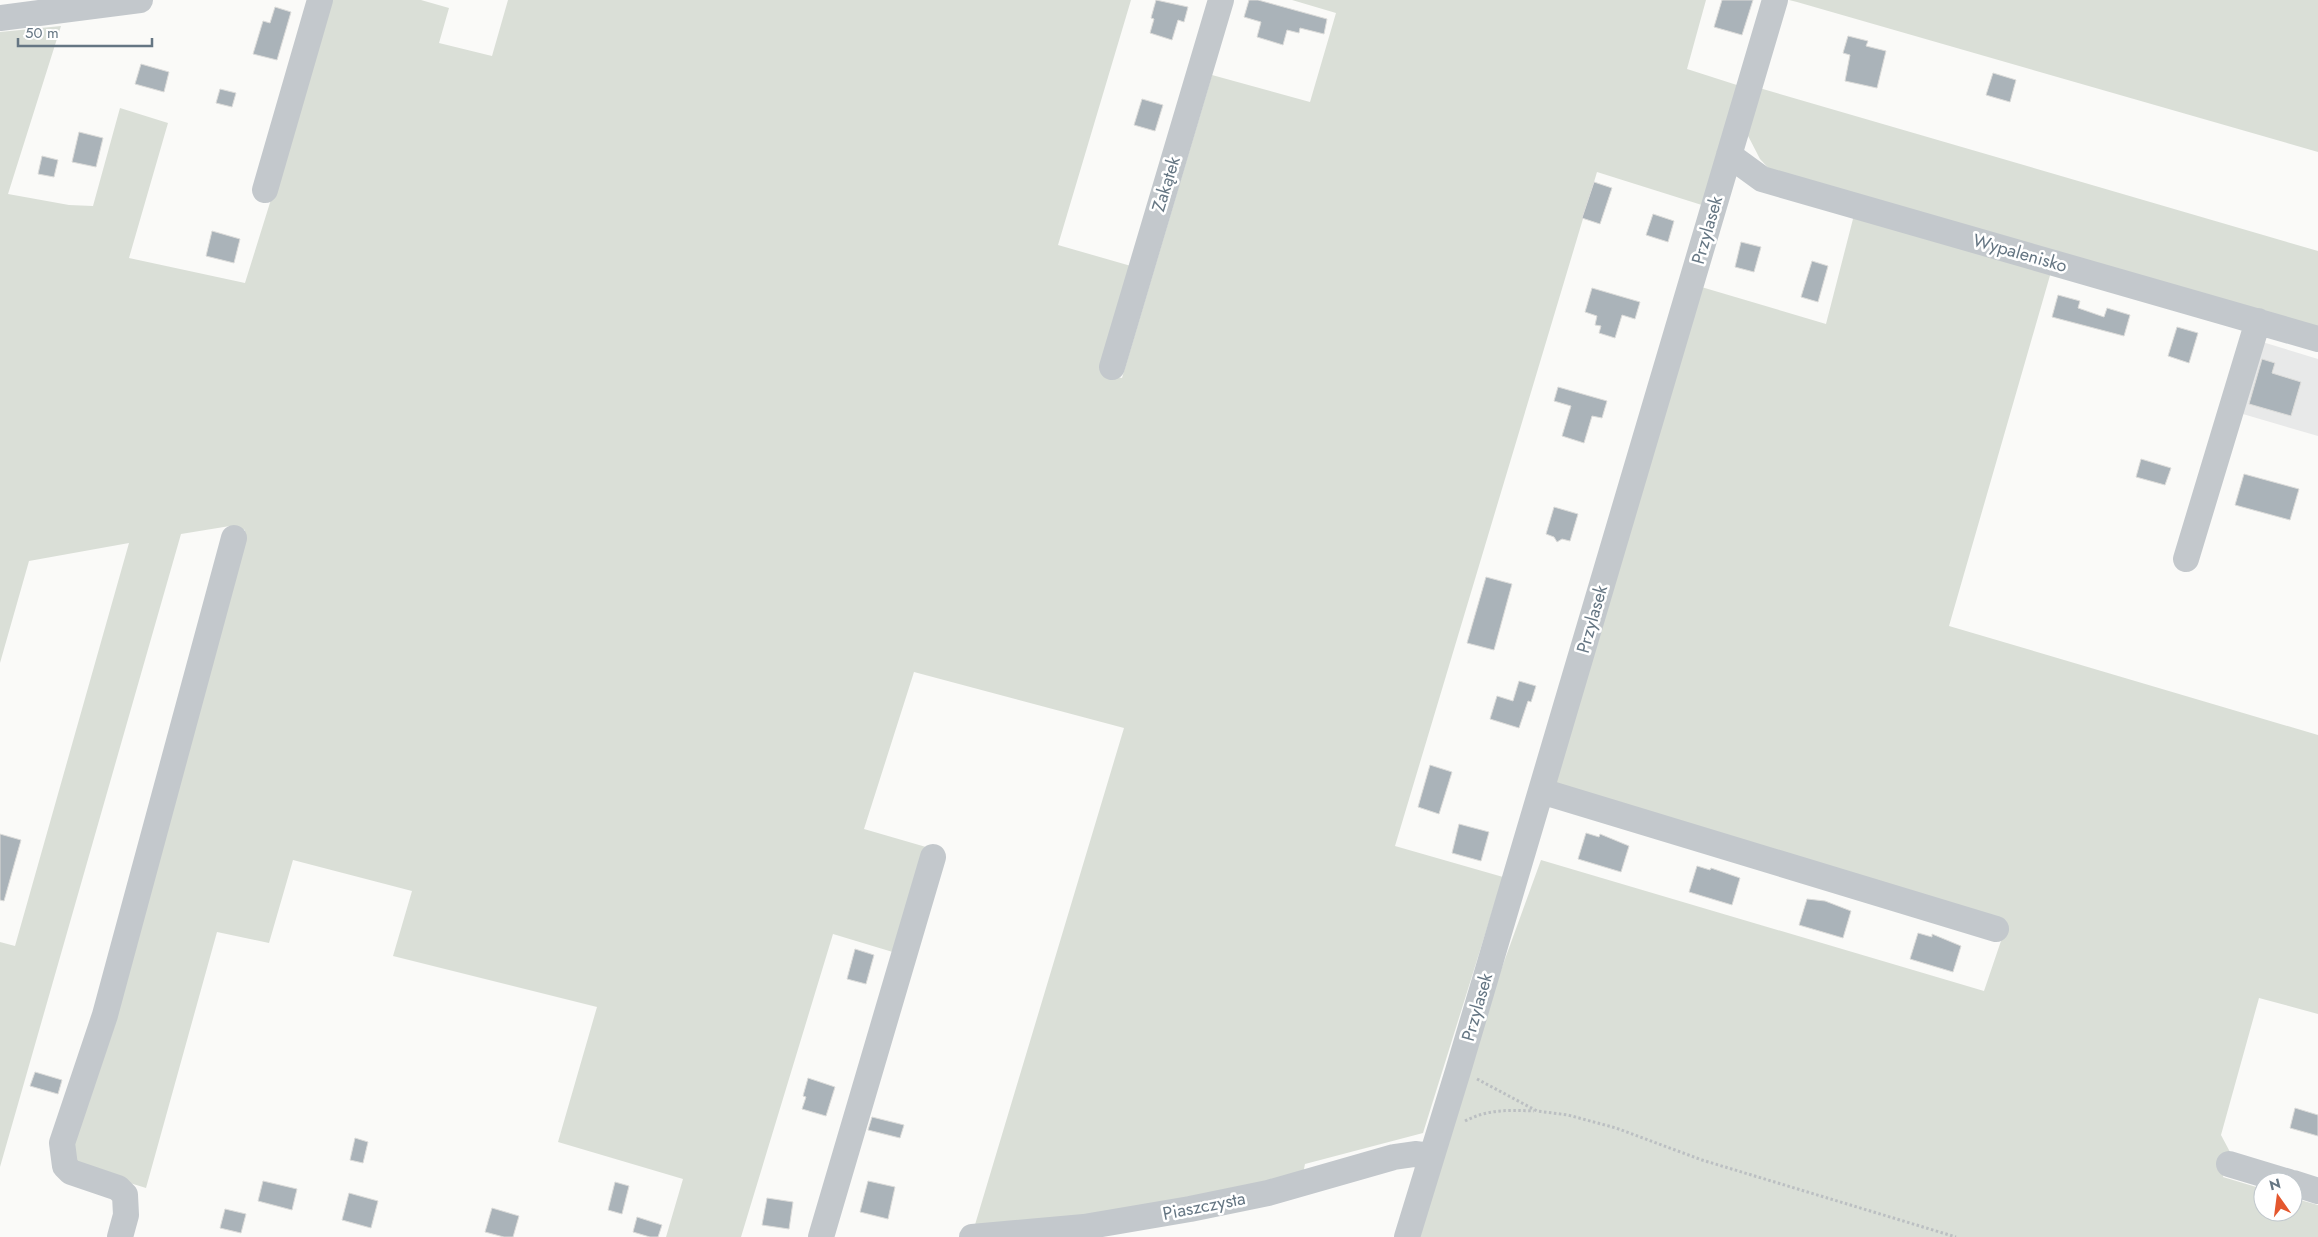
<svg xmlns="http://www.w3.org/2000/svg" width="2318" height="1237" font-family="Jost,sans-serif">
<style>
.built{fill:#e8e9e9}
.green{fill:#dadfd7}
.building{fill:#aab3b9;stroke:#dcdcda}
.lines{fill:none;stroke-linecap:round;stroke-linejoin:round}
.path{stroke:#bbbfc2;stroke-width:3;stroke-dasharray:2.5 2.5;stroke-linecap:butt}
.minor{stroke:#c3c8cc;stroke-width:26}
.labels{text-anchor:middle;stroke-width:5;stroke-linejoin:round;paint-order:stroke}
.street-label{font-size:18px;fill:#657683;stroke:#fff}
</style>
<rect width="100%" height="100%" fill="#fafaf8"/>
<path class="built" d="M2259 341 2318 359V436L2236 412Z"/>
<path class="green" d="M328 0H421L449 8 439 43 492 56 508 0H1131L1058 245 1131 266 1102 374 1122 378 1212 75 1310 102 1336 13 1292 0H1706L1687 69 1740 86 1705 206 1597 172 1395 846 1503 877 1423 1133 1305 1164 1302 1179 1207 1200 974 1228 1124 728 914 672 864 829 926 847 896 953 833 934 741 1237H666L683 1179 558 1142 597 1007 393 956 412 891 293 860 269 943 217 932 146 1188 72 1165 68 1149 157 855 245 530 230 526 181 534 0 1167V942L15 946 129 543 29 561 0 663V32L61 26 8 194 69 205 93 206 120 108 168 123 129 258 245 283 273 193Z
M1789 0H2318V152L1797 2Z
M1756 87 2318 251V332L1773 173 1760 159 1745 130Z
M1854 215 2051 272 1949 626 2318 735V1014L2259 998 2221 1135 2230 1152 2223 1177 2263 1189V1212H2293V1198L2318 1205V1237H1419L1469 1058 1541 860 1984 991 2002 938 1548 785 1698 286 1826 324Z"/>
<path class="building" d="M1156 0 1188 7 1184 22 1178 20 1172 40 1150 33 1154 19 1151 18Z
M1249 0H1258L1327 19 1324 34 1300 28 1299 33 1287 30 1283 45 1257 37 1261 22 1244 17Z
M1722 0H1753L1742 35 1714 27Z
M275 7 291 12 277 60 253 54 263 21 270 23Z
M1848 36 1868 41 1866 46 1886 51 1877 88 1845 81 1850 55 1843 53Z
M141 64 169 72 164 92 135 84Z
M1993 73 2016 80 2010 102 1986 95Z
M220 89 236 93 232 107 216 103Z
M1142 99 1163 105 1155 131 1134 125Z
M79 132 103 138 96 167 72 162Z
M42 156 58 160 54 177 38 174Z
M1594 182 1612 188 1600 224 1582 218Z
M1653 214 1674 221 1668 242 1646 235Z
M212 231 240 239 234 263 206 256Z
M1741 242 1761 247 1754 272 1735 267Z
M1812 261 1828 266 1818 302 1801 297Z
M1592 288 1640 302 1635 319 1622 315 1615 338 1599 333 1601 326 1595 325 1597 316 1585 312Z
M2058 295 2080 301 2078 308 2104 317 2107 308 2130 315 2124 336 2052 317Z
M2177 327 2198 333 2189 363 2168 356Z
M2262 359 2275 363 2272 373 2301 382 2291 416 2249 404Z
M1558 387 1607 401 1602 418 1592 416 1584 443 1562 436 1571 406 1554 401Z
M2141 459 2171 468 2165 485 2136 477Z
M2244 474 2299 489 2290 520 2235 505Z
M1554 507 1578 514 1570 541 1562 539 1557 542 1554 537 1546 534Z
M1486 577 1512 584 1494 650 1467 643Z
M1519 681 1536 686 1531 702 1528 701 1519 728 1490 719 1497 696 1513 701Z
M1430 765 1452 772 1439 814 1418 807Z
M1459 824 1489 832 1481 861 1452 853Z
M1586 833 1599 837 1600 834 1629 846 1621 872 1578 859Z
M0 834 21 840 4 901 0 900Z
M1697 866 1710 870 1711 868 1740 878 1732 905 1689 892Z
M1807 899 1825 901 1851 911 1843 938 1799 925Z
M1918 933 1932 937V934L1961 946 1953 972 1910 959Z
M855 949 874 955 866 984 847 979Z
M35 1072 62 1080 58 1094 30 1086Z
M808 1078 835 1087 826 1116 802 1109 806 1097 803 1096Z
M2295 1108 2318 1115V1136L2290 1128Z
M872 1117 904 1125 900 1138 868 1130Z
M355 1138 368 1142 363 1163 350 1160Z
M263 1181 297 1189 292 1210 258 1201Z
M868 1181 895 1187 888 1219 860 1212Z
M615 1182 629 1186 622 1214 608 1210Z
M349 1193 378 1201 371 1228 342 1220Z
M767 1198 793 1202 789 1229 762 1225Z
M492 1208 519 1216 513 1237H504L485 1232Z
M225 1209 246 1214 241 1233 220 1228Z
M637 1217 662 1225 658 1237H650L633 1232Z"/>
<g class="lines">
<path class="path" d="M1477 1079 1537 1111 1568 1115 1616 1128 1702 1160 1956 1237
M1465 1121C1488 1109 1509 1110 1534 1111"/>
<path class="minor" d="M0 18 140 0
M1729 155 1762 179 2318 339
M265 190 320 0
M1112 367 1221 0
M2186 559 2258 321
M1541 791 1996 929
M2229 1164 2289 1182
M2293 1183 2318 1191
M120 1237 126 1215 125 1195 118 1188 71 1172 65 1166 62 1143 105 1015 234 538
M821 1237 933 857
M972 1237 1084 1227 1190 1209 1268 1193 1394 1157 1415 1154 1431 1156
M1407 1237 1458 1071 1775 0"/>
</g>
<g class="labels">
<g class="street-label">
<text transform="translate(1166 184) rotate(-73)" y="6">Zakątek</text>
<text transform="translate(1707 230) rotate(-74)" y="6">Przylasek</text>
<text transform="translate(2020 253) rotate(16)" y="6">Wypalenisko</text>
<text transform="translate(1592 619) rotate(-74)" y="6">Przylasek</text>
<text transform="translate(1477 1007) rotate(-74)" y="6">Przylasek</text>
<text transform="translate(1204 1206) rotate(-11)" y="6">Piaszczysta</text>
</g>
</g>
<g transform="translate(2278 1197) rotate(346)"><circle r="24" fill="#ffffff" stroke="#c1c8cd"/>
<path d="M0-4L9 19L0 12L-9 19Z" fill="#e4572e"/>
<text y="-8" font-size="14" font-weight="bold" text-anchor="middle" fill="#657683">N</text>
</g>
<path d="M18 38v8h134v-8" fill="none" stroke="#657683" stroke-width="2.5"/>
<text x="25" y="38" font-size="15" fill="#657683" stroke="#ffffff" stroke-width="4" paint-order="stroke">50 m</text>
</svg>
